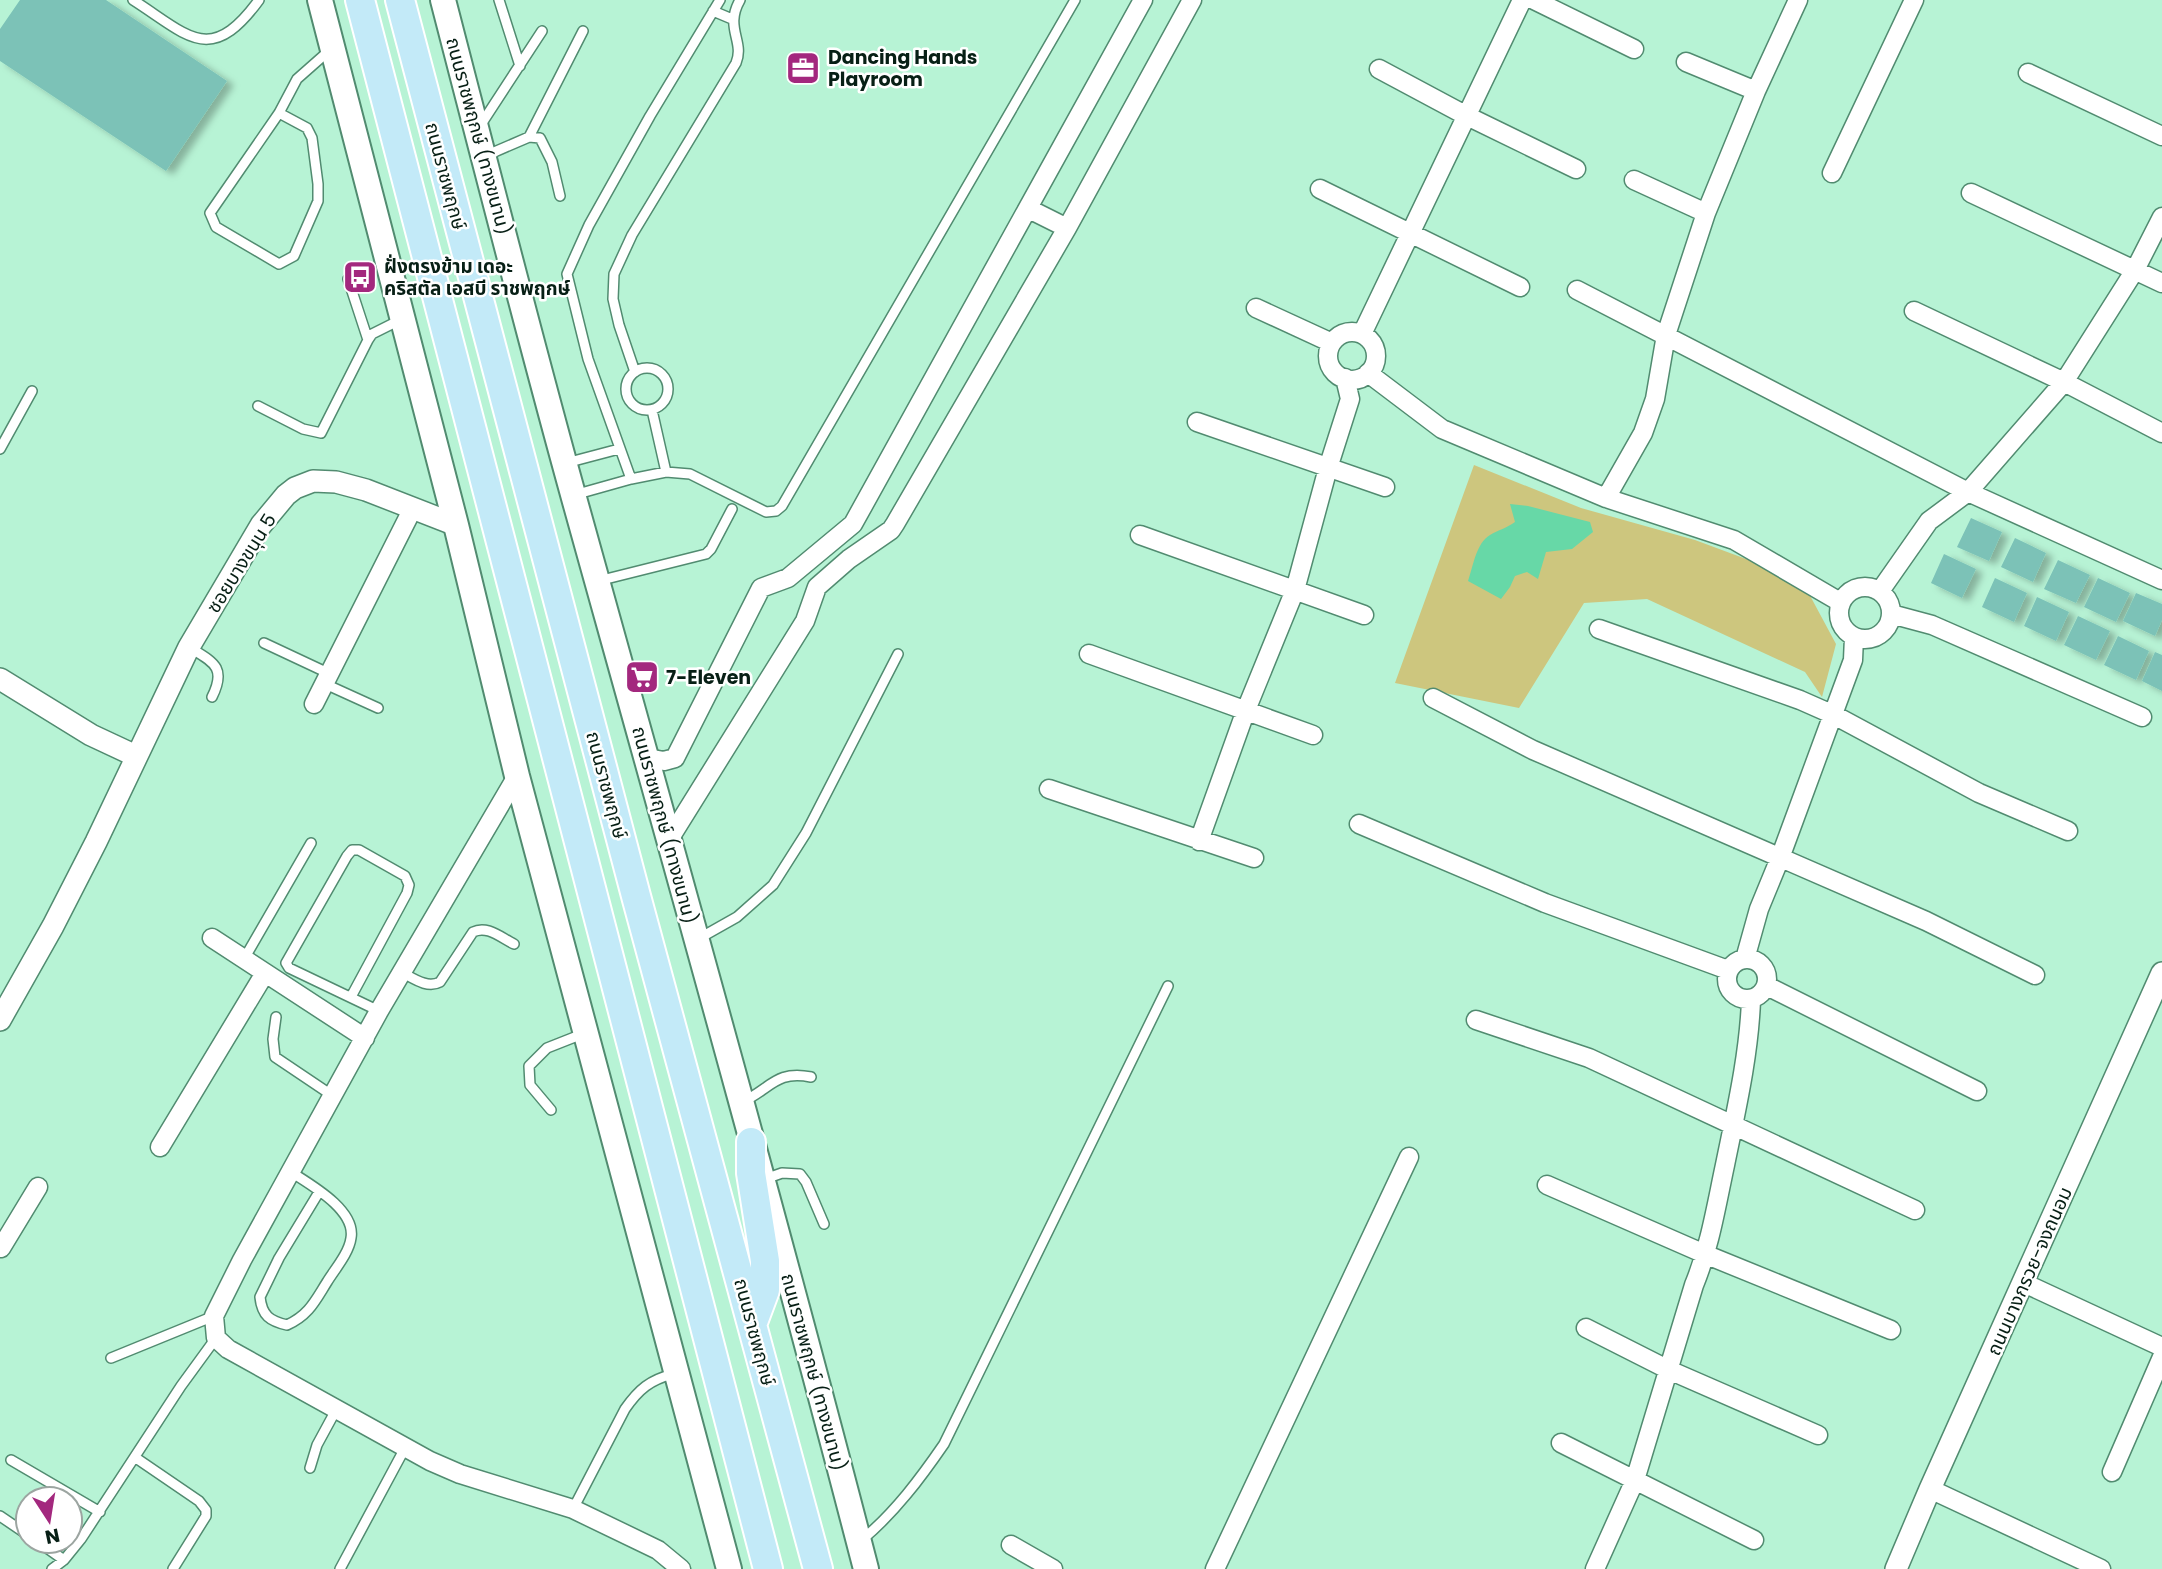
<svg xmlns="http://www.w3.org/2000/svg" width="2162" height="1569" font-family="Poppins,'Noto Sans Thai',sans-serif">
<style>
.green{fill:#cdc67e}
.water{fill:#67d8a7}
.building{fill:#7bc2b7;filter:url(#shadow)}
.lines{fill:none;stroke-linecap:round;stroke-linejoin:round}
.service-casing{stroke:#518b70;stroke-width:12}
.minor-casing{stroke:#518b70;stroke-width:21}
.tertiary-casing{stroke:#518b70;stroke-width:24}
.secondary-casing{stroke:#518b70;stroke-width:28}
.primary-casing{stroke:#fff;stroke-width:32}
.service{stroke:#fff;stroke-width:9}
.minor{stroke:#fff;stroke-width:18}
.tertiary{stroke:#fff;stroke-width:21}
.secondary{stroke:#fff;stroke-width:24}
.primary{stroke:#c3eaf8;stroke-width:28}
.labels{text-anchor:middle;stroke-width:5;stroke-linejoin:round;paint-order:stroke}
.poi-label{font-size:19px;font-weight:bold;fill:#071f15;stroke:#fff;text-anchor:start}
.street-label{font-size:19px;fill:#071f15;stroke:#fff}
</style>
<defs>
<filter id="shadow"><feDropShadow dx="7" dy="4" stdDeviation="3.5" flood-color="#0004"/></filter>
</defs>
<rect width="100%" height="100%" fill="#b7f3d5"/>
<path class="green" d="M1474 465 1581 508 1695 540 1773 569 1807 590 1836 644 1822 697 1805 672 1647 599 1584 603 1519 708 1395 683Z"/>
<path class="water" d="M1510 504 1528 506 1590 522 1593 532 1572 549 1546 552 1538 579 1527 572 1515 576 1510 587 1501 599 1468 581C1473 567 1476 543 1490 535 1498 530 1507 528 1515 522Z"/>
<path class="building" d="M20 0H106L227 81 166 171 0 61V29Z
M1971 518 2002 532 1989 561 1957 547Z
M2015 538 2046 553 2033 582 2001 567Z
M1944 554 1976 569 1962 598 1931 583Z
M2058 560 2090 575 2076 603 2044 589Z
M1995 578 2027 593 2014 622 1982 607Z
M2098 578 2130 593 2116 622 2084 607Z
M2136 593 2162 604V620L2155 636 2123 621Z
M2037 597 2069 612 2056 641 2024 626Z
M2078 616 2110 631 2096 660 2064 645Z
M2118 636 2149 651 2136 680 2104 665Z
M2155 652 2162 655V691L2142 681Z"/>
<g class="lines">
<g class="service-casing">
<path id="service" d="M133 0C188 35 210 67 259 0
M499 0 520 66
M713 11 732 19
M279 113 307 128 312 138 318 184V201L294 256 279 264 216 227 210 213 279 113 297 79 331 49
M480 126 542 31
M529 137 583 31
M485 156 529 137 540 138 552 162 560 196
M348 279 368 340
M626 389a21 21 0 1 1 42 0a21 21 0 1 1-42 0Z
M635 372 619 325 613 299 614 274 632 235 736 63C745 41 724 28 740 0
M258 406 303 429 321 433 368 340 372 334 400 320
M652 410 666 472
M0 449 32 391
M566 463 619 449
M631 479 588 359 567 274 589 225 650 116 720 0
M574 495 631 479 666 472 690 474 766 512 776 511 782 506 1075 0
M598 581 706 554 711 549 732 509
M264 643 328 673
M189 647C213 662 227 667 212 697
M323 683 378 708
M698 939 737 917 773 885 806 833 898 654
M244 959 311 843
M401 972C413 978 427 989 440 982L473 932C487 925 500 937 514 944
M352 995 407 893 409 885 405 876 359 850H352L347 856 286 963 289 968 379 1011
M276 1017 273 1039 275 1057 333 1096
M742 1102C771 1089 775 1070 811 1077
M551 1110 530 1085 529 1066 547 1048 585 1033
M291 1172C311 1185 356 1210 351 1238 349 1253 335 1269 327 1282 315 1301 309 1315 287 1325 270 1321 262 1316 260 1297L279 1258 319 1192
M765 1179 782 1173 800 1174 806 1182 824 1224
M111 1358 214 1316
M136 1458 199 1501 206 1510V1516L173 1569
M11 1460 100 1512
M310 1468 317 1445 336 1410
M573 1509 625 1409C639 1389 650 1380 673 1374
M0 1516 28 1535
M863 1539C895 1512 920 1479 944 1444L1168 986
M37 1541 64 1560
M52 1569 64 1560 81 1539 181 1386 216 1338
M340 1569 405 1448"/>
</g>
<g class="minor-casing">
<path id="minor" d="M1534 0 1634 49
M1686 62 1756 91
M1379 69 1465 115 1576 169
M2028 73 2162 136
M1832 173 1914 0
M1634 180 1706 213
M1320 189 1520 287
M1971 193 2162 283
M1029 209 1067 228
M1577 290 1968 492 2162 580
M1256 308 1332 343
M1914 311 2064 382 2162 433
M1328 356a24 24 0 1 1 48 0a24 24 0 1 1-48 0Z
M1362 334 1522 0
M1368 373 1442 429 1606 498 1734 540 1840 602
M1197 422 1385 487
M1606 498 1643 433 1655 399 1666 335 1706 213 1756 91 1798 0
M1140 535 1364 615
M1839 613a26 26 0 1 1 52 0a26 26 0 1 1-52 0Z
M1880 591 1929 521 1968 492 2064 382 2135 270 2162 217
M1891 614 1932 625 2142 717
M1599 629 1800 700 1834 715 1979 793 2068 831
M1089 654 1313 735
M1433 698 1533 750 1926 921 2035 975
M314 704 412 510
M647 758 664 761 675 758 761 588 788 578 853 524 1143 0
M517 776 379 1011 242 1260 214 1316 216 1338 228 1349 430 1461 460 1474 573 1509 658 1550 681 1569
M1049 789 1254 858
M1359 824 1545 903 1728 970
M670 838 805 621 817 587 849 559 891 530 895 524 1067 228 1192 0
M1199 841 1246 710 1295 590 1328 468 1350 399 1345 378
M212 938 365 1038
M1727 979a20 20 0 1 1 40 0a20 20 0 1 1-40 0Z
M1745 959 1759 909 1780 858 1853 660 1854 637
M1767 986 1977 1091
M1476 1020 1589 1058 1915 1210
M160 1147 265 973
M1547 1185 1707 1255 1891 1330
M1 1248 38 1187
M2024 1283 2162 1347
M1586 1328 1669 1370 1818 1435
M1561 1443 1754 1540
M2112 1472 2162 1357
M1930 1489 2101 1569
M1011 1545 1053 1569
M1215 1569 1409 1157
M1595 1569 1635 1480 1694 1285C1710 1246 1716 1207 1725 1165 1736 1111 1749 1055 1751 1000"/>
</g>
<g class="tertiary-casing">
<path id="tertiary" d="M0 679 91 735 136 756
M0 1020 53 926 96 842 189 647 261 525 286 495 295 488 313 481 336 482 366 490 456 525
M1896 1569 1930 1489 2162 973"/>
</g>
<g class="secondary-casing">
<path id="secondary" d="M320 0 456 525 517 776 729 1569
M443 0C486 166 528 332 574 498 673 854 773 1210 866 1569"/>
</g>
<g class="primary-casing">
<path id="primary" d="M360 0 768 1569
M400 0 636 896 818 1569
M751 1142V1173L765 1261V1290L753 1322"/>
</g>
<use href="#service" class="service"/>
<use href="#minor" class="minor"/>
<use href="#tertiary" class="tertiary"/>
<use href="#secondary" class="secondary"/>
<use href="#primary" class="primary"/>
</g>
<defs>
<g id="office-square" transform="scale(1.75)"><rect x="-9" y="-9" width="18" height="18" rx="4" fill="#a3287e" stroke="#fff"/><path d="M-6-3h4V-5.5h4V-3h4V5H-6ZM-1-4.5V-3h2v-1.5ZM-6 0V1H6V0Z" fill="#fff"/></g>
<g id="bus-square" transform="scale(1.75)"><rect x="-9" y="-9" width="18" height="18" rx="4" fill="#a3287e" stroke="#fff"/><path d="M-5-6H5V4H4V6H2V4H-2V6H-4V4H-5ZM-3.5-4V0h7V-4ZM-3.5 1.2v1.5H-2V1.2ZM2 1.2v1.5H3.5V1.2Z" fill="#fff"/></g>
<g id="supermarket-square" transform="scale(1.75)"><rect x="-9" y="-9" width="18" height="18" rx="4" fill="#a3287e" stroke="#fff"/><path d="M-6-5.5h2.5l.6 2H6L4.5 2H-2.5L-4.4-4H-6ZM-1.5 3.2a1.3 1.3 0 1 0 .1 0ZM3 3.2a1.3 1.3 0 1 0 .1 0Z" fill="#fff"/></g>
</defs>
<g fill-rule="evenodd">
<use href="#office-square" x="803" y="68"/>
<use href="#bus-square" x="360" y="277"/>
<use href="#supermarket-square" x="642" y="677"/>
</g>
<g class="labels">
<g class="poi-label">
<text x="828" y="64">Dancing Hands<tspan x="828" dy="22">Playroom</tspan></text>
<text x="384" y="273">ฝั่งตรงข้าม เดอะ<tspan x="384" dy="22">คริสตัล เอสบี ราชพฤกษ์</tspan></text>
<text x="666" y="684">7-Eleven</text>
</g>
<g class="street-label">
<text transform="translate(479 136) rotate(75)" y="7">ถนนราชพฤกษ์ (ทางขนาน)</text>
<text transform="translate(446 176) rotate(75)" y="7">ถนนราชพฤกษ์</text>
<text transform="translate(241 563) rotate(-58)" y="7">ซอยบางขนุน 5</text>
<text transform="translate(607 785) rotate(75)" y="7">ถนนราชพฤกษ์</text>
<text transform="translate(665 825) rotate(75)" y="7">ถนนราชพฤกษ์ (ทางขนาน)</text>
<text transform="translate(2029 1271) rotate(-66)" y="7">ถนนบางกรวย-จงถนอม</text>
<text transform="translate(755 1332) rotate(75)" y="7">ถนนราชพฤกษ์</text>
<text transform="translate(814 1372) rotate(75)" y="7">ถนนราชพฤกษ์ (ทางขนาน)</text>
</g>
</g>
<g transform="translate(49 1520) rotate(168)"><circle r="33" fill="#ffffff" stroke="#9ca5a1" stroke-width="2"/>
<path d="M0-5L12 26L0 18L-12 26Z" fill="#a3287e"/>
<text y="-10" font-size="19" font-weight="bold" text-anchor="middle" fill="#071f15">N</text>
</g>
</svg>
